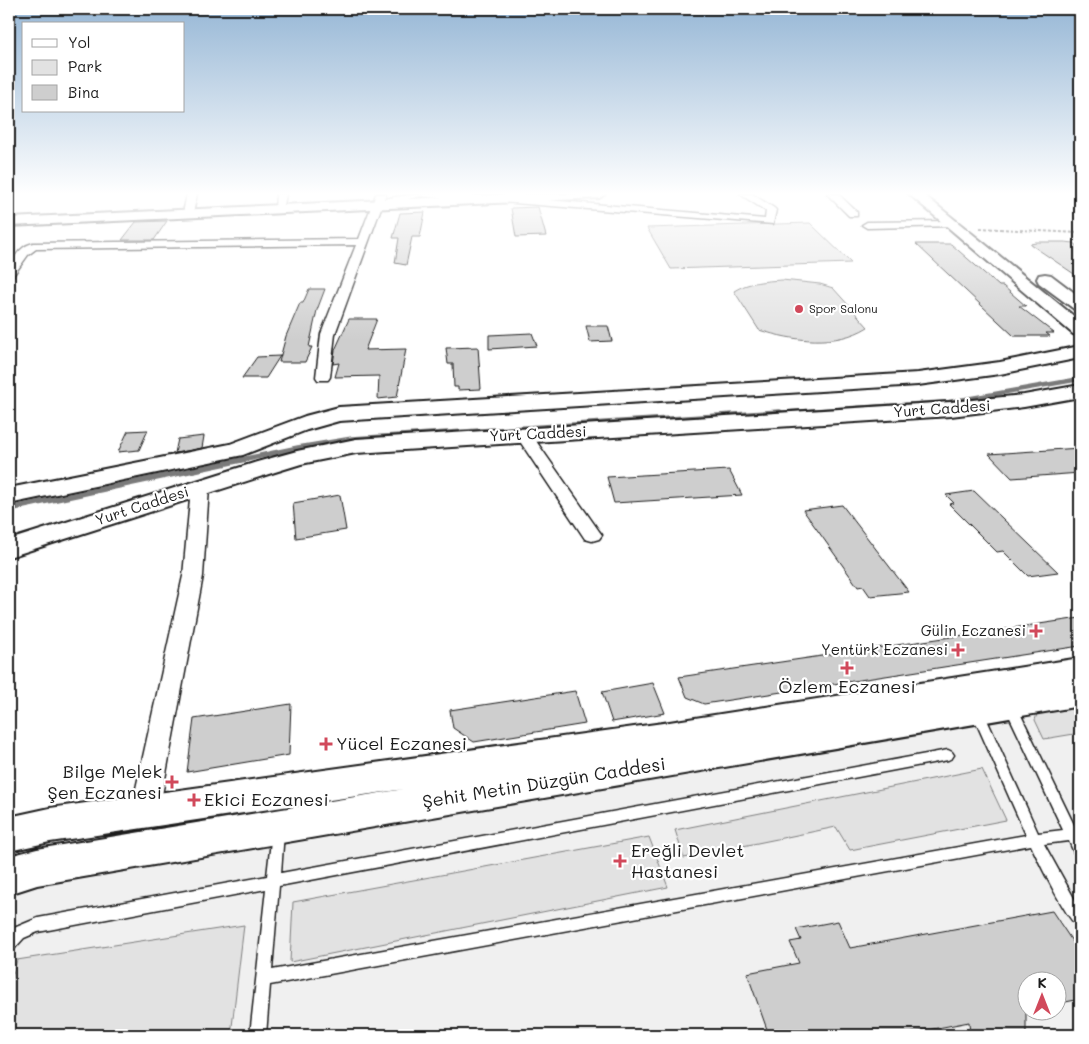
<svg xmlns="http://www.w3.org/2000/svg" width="1089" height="1044" font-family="Mali,sans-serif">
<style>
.built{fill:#f0f0f0;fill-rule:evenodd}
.green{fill:#e2e2e2;stroke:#7f7f7f}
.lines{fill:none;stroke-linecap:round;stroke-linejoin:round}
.stream-far1{stroke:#7a7a7a;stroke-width:4.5}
.stream{stroke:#7a7a7a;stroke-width:5.5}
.building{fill:#cecece;stroke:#1c1c1c}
.lane-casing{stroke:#1c1c1c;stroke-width:3}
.street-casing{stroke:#1c1c1c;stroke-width:3}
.secondary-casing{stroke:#1c1c1c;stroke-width:4}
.path{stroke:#1c1c1c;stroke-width:2;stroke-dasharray:3 2;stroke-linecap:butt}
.lane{fill:#fff;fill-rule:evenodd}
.street{fill:#fff;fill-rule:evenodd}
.secondary{fill:#fff;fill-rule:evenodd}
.poi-dot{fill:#d1495b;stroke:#fff;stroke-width:2}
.labels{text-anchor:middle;stroke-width:4.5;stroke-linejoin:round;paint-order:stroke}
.far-poi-label{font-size:12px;fill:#1c1c1c;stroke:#fff;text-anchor:start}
.street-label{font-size:15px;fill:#1c1c1c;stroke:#fff}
.poi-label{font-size:15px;fill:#1c1c1c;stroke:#fff;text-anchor:end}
.near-poi-label{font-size:18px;fill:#1c1c1c;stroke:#fff;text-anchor:start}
.near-street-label{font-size:18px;fill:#1c1c1c;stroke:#fff}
</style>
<rect width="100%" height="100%" fill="#fff"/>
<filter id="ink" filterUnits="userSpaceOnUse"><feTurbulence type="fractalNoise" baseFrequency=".02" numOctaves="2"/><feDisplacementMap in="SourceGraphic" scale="10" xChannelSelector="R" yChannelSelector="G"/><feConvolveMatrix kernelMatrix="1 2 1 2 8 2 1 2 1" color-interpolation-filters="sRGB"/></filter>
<g filter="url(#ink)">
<path class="built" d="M1080 707V1035H9V898L42 883 65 877ZM1026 982H1056V1012H1026Z"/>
<path class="green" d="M810 223 851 263 671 269 647 228Z
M782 280 820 284 833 288 868 327C836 347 794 341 759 330L734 291C748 282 766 281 782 280Z
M1080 707V733L1044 739 1035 720 1037 714Z
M982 769 1006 820 850 850 836 827 684 858 675 830Z
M649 837 668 887 290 962 293 902Z
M244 925 231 1035H9V987L17 960Z"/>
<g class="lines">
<path class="stream-far1" d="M760 414 949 402 1080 379"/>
<path class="stream" d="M9 509 298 448 352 439 780 412"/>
</g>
<path class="building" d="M538 207 546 236 516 237 511 208Z
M425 212 420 237H412L406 265 395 263 399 238H393L400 213Z
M167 221 154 240H122L136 222Z
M1035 242H1065L1074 243 1080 248V278L1030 244 1036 243Z
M916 244H951L999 286H1003L1026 306H1019L1054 333H1046L1050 336H1014Z
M309 289H325L317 310 309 347H312L305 362H279L286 336 300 303H303Z
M349 319H377L365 350 406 349 397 397 378 399 379 376 335 377 339 363 333 364 335 350Z
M586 326H608L612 341 590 342Z
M532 333 537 346 489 349V335Z
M478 347 481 389 458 390V387H454L453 364H448L446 348Z
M280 356 266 378H242L257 357Z
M148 430 139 450 118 452 128 431Z
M204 436 202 448 175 453 178 439Z
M1080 448V473L1012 478 989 454Z
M729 470 742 495 614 503 607 477Z
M974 491 1058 572 1028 576 1003 551 997 552 949 504 954 503 946 495Z
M340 495 346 530 296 538 293 503Z
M842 505 909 592 870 596 863 586 858 587 803 510Z
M1080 618V646L704 704 687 697 679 677Z
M653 683 665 713 612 722 602 692Z
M575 691 585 724 474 742 453 728 450 710Z
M291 704 289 755 187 772 194 719Z
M1052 911 1080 953V999L1056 1004V982H1026V1035H970L969 1022 912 1033 913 1035H769L747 973 799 963 790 942 801 940 796 929 838 921 850 948Z"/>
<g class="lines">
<g class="lane-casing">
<path id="lane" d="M1011 703 1015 704 1017 707 1076 829 1080 828V857L1075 855 1069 841 1044 844 1080 909V928C1068 923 1038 860 1031 845L270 985 266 1035H250L266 889 38 932 24 938 14 949 9 951V934L14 928 38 918 267 876 272 832 273 828 278 826 283 828 284 832 281 873 948 750 952 752 954 755 952 758 948 760 279 886 272 970 1026 835 972 713 974 710 978 709 982 710 984 713 1038 833 1063 830 1005 707 1007 704Z"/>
</g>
<g class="street-casing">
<path id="street" d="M187 194H197L193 213 188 216 183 213Z
M276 194H286L283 211 280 212 275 209Z
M376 194H386L384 199C400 195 469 189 480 198L475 201 421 196 382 205 335 334 330 377 328 380H318L316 377 321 334 356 245 36 249 28 255 13 276 9 277C9 263 18 247 33 243L359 239Z
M740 194H752L774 208 776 210 773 224 502 202 497 199 502 196 765 219 766 211Z
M827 194H838L857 212V216H849Z
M952 221 957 224 956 226 867 228 862 225 867 222Z
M523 429 529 431 599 531 602 535 599 539 592 541 585 539 515 434 517 431Z
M200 483 206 484 209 488 203 576 159 811 155 819 145 823 135 819 131 811 183 576 191 488 194 484Z"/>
</g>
<g class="secondary-casing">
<path id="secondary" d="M511 194H605L599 198 9 226V218Z
M909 194H923L1080 321V336L1073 334Z
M1045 274 1051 275 1080 297V310L1074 309 1039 283 1037 279 1039 275Z
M1080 346V358L1000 374 918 385 339 421 307 430 243 455 9 504V488L230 444 305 416 339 407 918 373 1000 362Z
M1080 385V397L1024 407 951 416 356 453 301 464 275 472 9 557V540L257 462 297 451 356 439 951 402 1024 395Z
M1080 658V706L37 885 9 894V856L37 849 404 789 50 842 9 851V817L50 808 663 723Z"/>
</g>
<path class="path" d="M980 228 1080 233"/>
<use href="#lane" class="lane"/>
<use href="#street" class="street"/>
<use href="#secondary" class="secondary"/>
</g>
</g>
<linearGradient id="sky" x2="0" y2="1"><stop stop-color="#95b6d5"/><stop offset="0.57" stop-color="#fff"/><stop offset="1" stop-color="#fff" stop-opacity="0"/></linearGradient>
<rect width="1089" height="340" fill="url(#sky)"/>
<g class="poi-dot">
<circle cx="799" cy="309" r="5"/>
<path d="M1033.5 623.5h5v5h5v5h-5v5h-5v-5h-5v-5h5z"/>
<path d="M955.5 642.5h5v5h5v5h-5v5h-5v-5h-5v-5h5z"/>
<path d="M844.5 660.5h5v5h5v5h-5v5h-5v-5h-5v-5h5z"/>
<path d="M323.5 736.5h5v5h5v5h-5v5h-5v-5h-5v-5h5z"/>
<path d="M169.5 774.5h5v5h5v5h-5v5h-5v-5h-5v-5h5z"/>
<path d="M191.5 792.5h5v5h5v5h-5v5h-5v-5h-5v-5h5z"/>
<path d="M617.5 853.5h5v5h5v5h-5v5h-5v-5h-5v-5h5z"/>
</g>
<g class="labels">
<g class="far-poi-label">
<text x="809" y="313">Spor Salonu</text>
</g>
<g class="street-label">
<text transform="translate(942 409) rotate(-4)" y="5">Yurt Caddesi</text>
<text transform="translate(538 434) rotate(-3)" y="5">Yurt Caddesi</text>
<text transform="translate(142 506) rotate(-18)" y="5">Yurt Caddesi</text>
</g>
<g class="poi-label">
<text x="1026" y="636">Gülin Eczanesi</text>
<text x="948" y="655">Yentürk Eczanesi</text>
</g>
<g class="near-poi-label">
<text x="847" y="693" text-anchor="middle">Özlem Eczanesi</text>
<text x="336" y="750">Yücel Eczanesi</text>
<text x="162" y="778" text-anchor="end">Bilge Melek<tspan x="162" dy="21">Şen Eczanesi</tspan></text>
<text x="204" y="806">Ekici Eczanesi</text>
<text x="631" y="857">Ereğli Devlet<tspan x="631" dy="21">Hastanesi</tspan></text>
</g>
<g class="near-street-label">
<text transform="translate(544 783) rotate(-9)" y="6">Şehit Metin Düzgün Caddesi</text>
</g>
</g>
<rect width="1089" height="1044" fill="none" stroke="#fff" stroke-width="30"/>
<rect x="15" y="15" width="1059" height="1014" fill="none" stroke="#1c1c1c" stroke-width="2" filter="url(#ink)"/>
<rect x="22" y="22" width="162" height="90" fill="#ffffff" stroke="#a4a4a4"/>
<rect x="32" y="39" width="25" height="8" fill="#ffffff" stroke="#a4a4a4"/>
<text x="68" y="48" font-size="15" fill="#1c1c1c">Yol</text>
<rect x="32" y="60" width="25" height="15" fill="#e2e2e2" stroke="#a4a4a4"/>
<text x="68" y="72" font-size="15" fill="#1c1c1c">Park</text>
<rect x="32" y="85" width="25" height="15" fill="#cecece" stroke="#a4a4a4"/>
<text x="68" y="98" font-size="15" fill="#1c1c1c">Bina</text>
<g transform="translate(1042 996)"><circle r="24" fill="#ffffff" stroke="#a4a4a4"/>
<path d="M0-4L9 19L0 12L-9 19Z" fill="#d1495b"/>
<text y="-8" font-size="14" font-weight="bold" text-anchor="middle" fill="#1c1c1c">K</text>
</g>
</svg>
